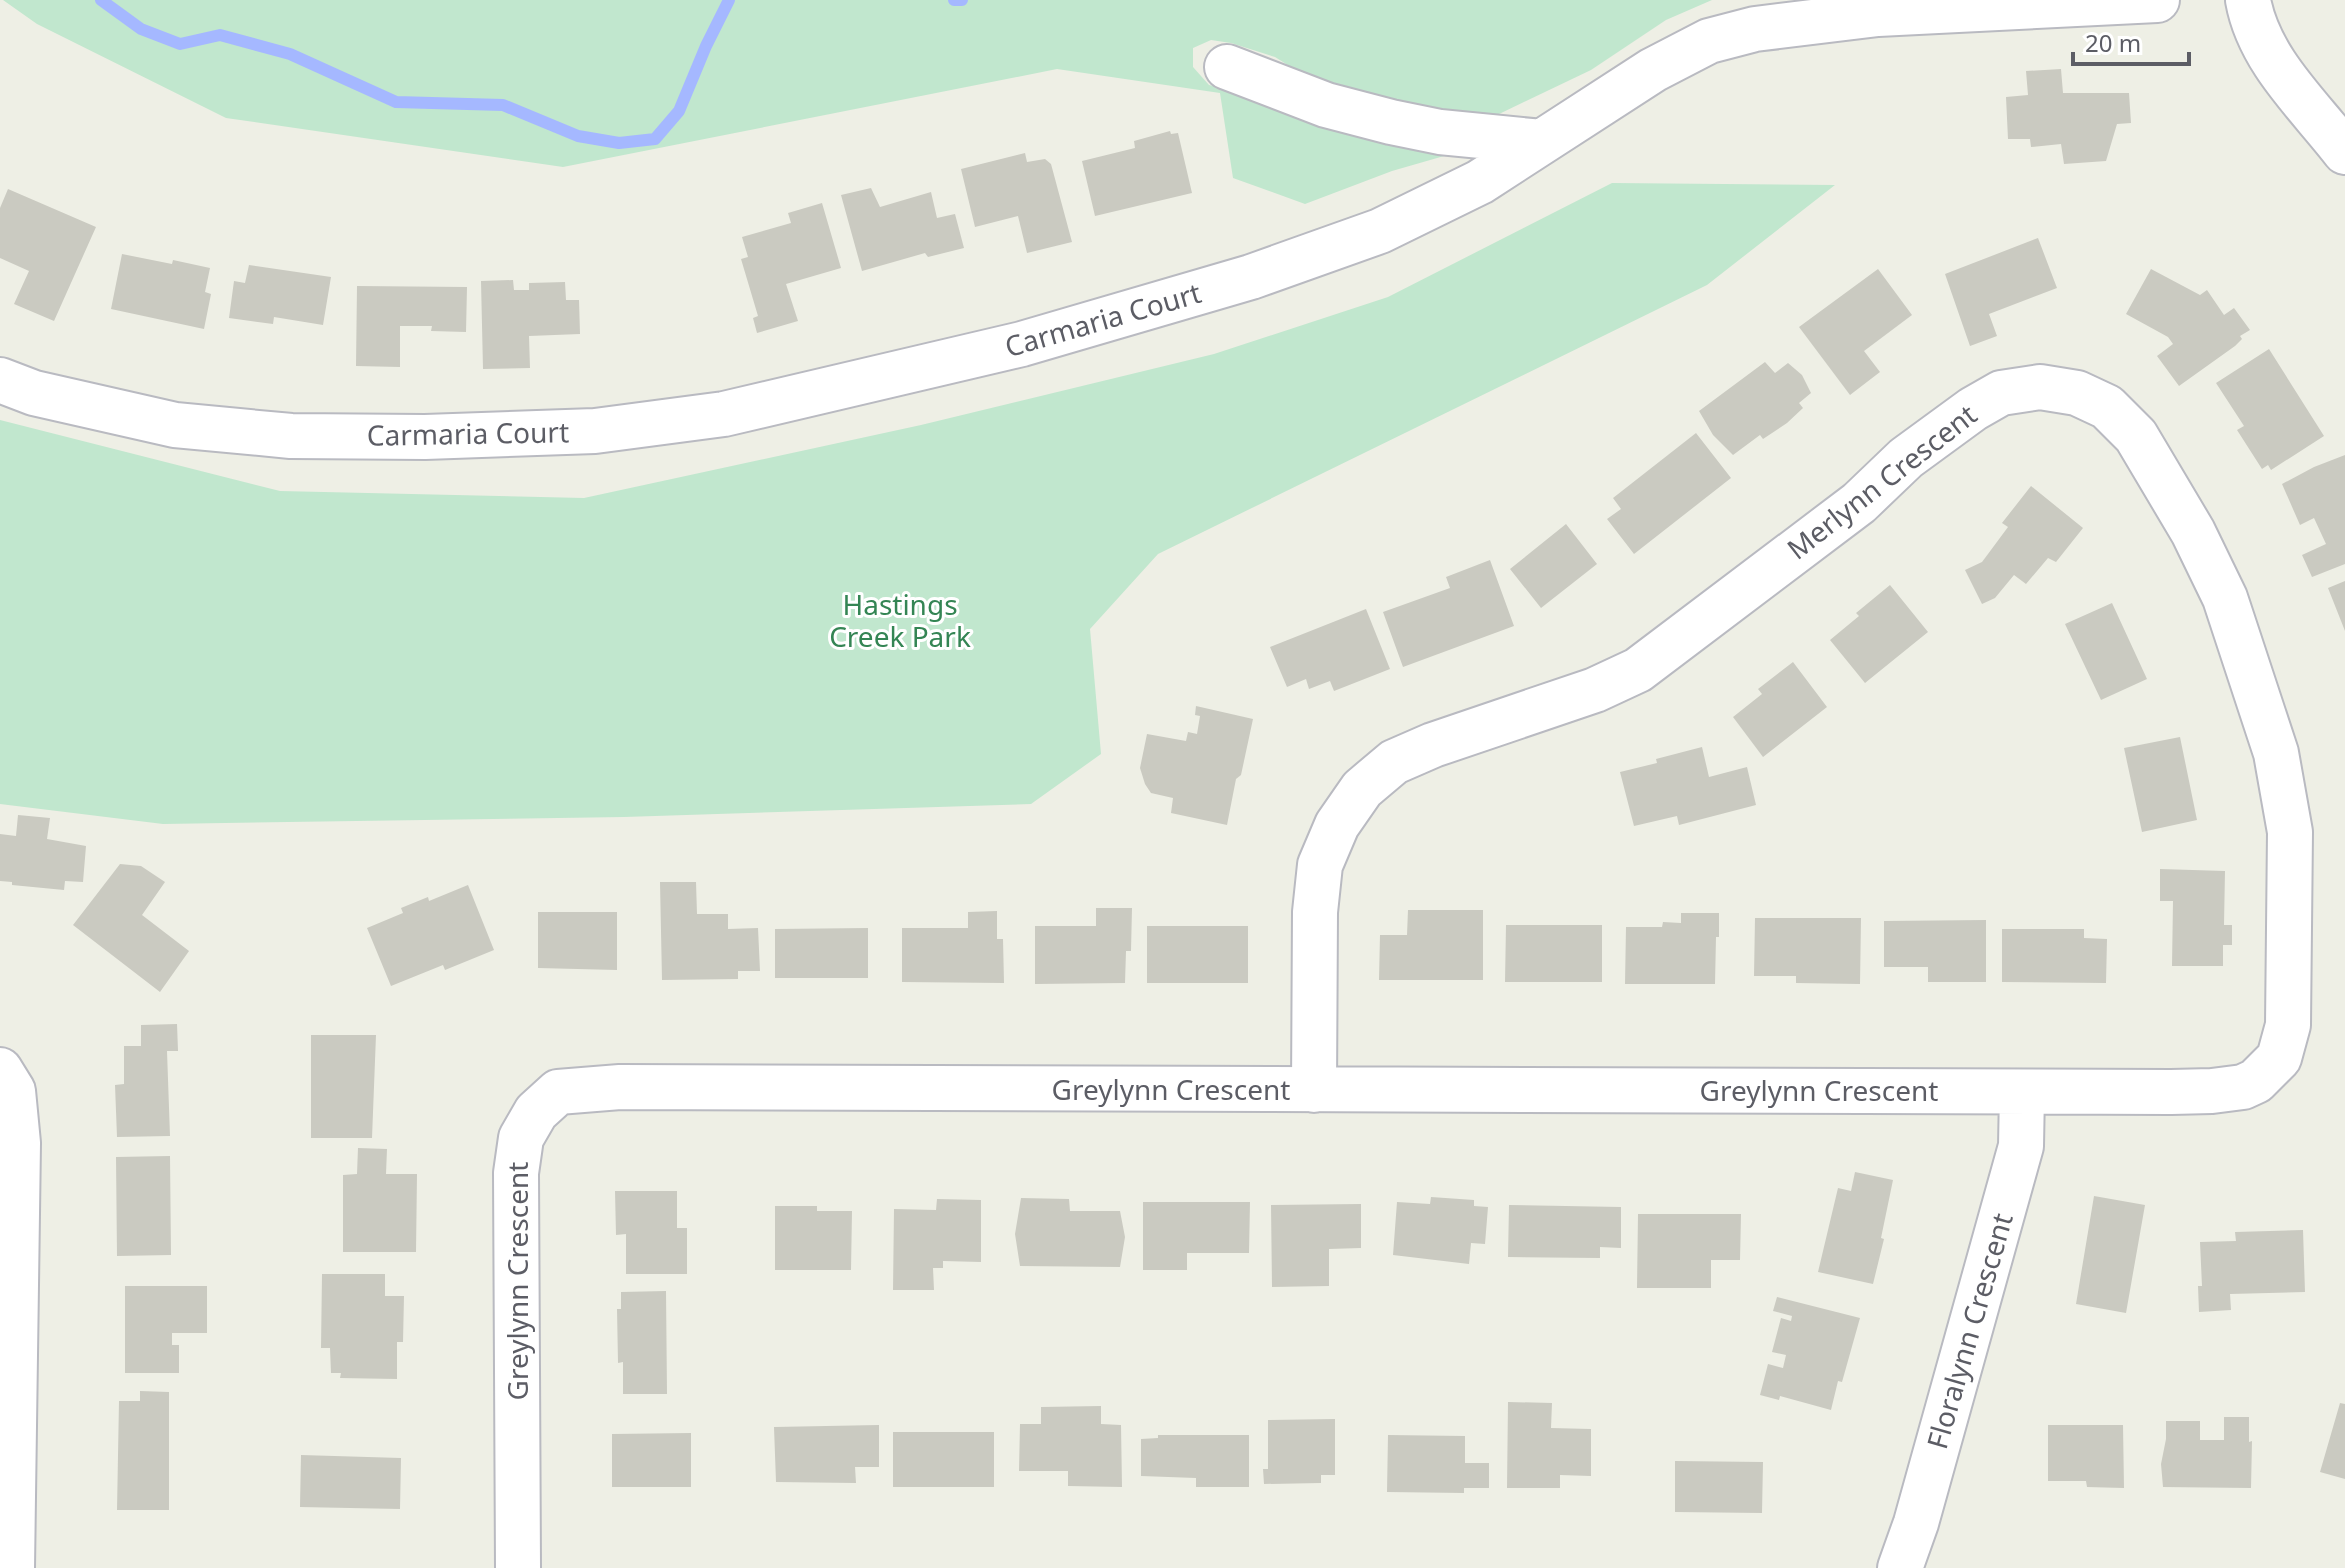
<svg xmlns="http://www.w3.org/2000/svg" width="2345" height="1568" font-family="'Noto Sans',sans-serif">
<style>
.green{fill:#c1e7ce}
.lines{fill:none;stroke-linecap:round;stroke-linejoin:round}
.stream{stroke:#a5b8ff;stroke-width:12}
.building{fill:#cacac1}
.minor-casing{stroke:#b9bac1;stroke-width:48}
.minor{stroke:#fff;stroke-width:44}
.labels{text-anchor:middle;stroke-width:6;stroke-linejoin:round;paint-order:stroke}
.street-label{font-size:28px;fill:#5c5d65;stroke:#fff}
.park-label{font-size:28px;fill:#348554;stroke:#fff}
</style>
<rect width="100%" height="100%" fill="#eeefe5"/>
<path class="green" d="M3 0H1712L1666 20 1591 70 1497 115H1437L1336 89 1302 74 1275 57 1231 43 1211 40 1193 48V67L1209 85 1279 100 1451 154 1392 171 1305 204 1233 178 1220 93 1057 69 563 167 226 118 37 24Z
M1612 183 1835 185 1707 285 1158 554 1090 629 1101 754 1031 804 624 817 163 824 0 804V420L280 491 584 498 921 425 1214 354 1388 297Z"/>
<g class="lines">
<path class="stream" d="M101 0 141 29 180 44 220 35 290 54 396 102 503 105 578 136 619 143 655 139 679 111 706 46 729 0
M954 0H962"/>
</g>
<path class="building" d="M2061 69 2063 93H2129L2131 123 2117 124 2106 161 2064 164 2061 144 2031 147 2030 139H2008L2006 97 2028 95 2026 71Z
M1170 131 1171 134 1178 133 1192 193 1095 216 1082 161 1135 148 1134 141Z
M1025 153 1027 162 1045 159 1051 164 1072 242 1027 253 1018 216 975 227 961 169Z
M871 188 880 207 931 192 937 218 955 214 964 248 928 257 925 253 862 271 841 195Z
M8 189 96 227 54 321 14 304 29 271 0 258V208Z
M822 203 841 268 786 284 798 321 757 333 753 318 758 316 741 259 748 257 742 237 791 223 788 213Z
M2038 238 2057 288 1989 314 1997 336 1970 346 1945 274Z
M122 254 172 264 173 260 210 268 205 292 211 294 204 329 111 309Z
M249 265 331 277 323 325 274 317 273 324 229 318 234 281 245 283Z
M1878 269 1912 315 1864 351 1880 372 1850 395 1799 327Z
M2151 269 2200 295 2207 290 2224 315 2234 308 2250 330 2240 336 2242 339 2235 346 2179 386 2157 356 2173 344 2168 337 2126 314Z
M513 280 514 290H529V283L565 282 566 300H579L580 334 529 336 530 368 483 369 481 281Z
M357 286 467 287 466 332 431 331 432 326H400V367L356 366Z
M2269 349 2324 436 2271 470 2268 465 2262 469 2237 430 2244 426 2216 383Z
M1765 362 1775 373 1788 363 1802 375 1811 393 1799 403 1803 408 1787 423 1763 439 1760 435 1733 455 1713 435 1699 411Z
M1696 433 1731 478 1634 554 1607 519 1621 509 1613 498Z
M2345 455V564L2312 577 2302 555 2326 544 2314 518 2300 525 2282 484 2314 467Z
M2031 486 2083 528 2056 562 2048 558 2026 584 2014 575 1995 598 1982 604 1965 570 1982 562 1988 554 2008 527 2002 523Z
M1566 524 1597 564 1541 608 1510 569Z
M1490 560 1514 626 1403 667 1383 612 1450 588 1446 577Z
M2345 581V631L2328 588Z
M1890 585 1928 632 1865 683 1830 640 1859 616 1856 613Z
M2112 603 2147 679 2101 700 2065 624Z
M1366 609 1390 669 1334 691 1330 681 1309 689 1306 679 1287 687 1270 647Z
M1793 662 1827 707 1763 757 1733 717 1762 694 1758 689Z
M1196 706 1253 719 1241 775 1236 779 1227 825 1171 813 1173 798 1151 793 1145 784 1140 768 1147 734 1186 741 1188 732 1197 734 1200 716 1195 715Z
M2180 737 2197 820 2142 832 2124 748Z
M1702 747 1709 777 1747 767 1756 805 1679 825 1677 816 1634 826 1620 772 1657 763 1656 759Z
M18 815 50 818 47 839 86 846 83 882 65 881 64 890 12 885V882L0 881V834L16 836Z
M120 864 141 866 165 882 142 915 189 951 160 992 73 925Z
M2160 869 2225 871 2224 925H2232V945H2223V966H2172L2173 901H2160Z
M660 882H696L697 914H728V929L758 928 760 971H738V979L662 980Z
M468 885 494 950 445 970 443 965 391 986 367 928 403 913 401 908 428 897 429 901Z
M1096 908H1132L1131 951H1126L1125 983 1035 984V926H1096Z
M1408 910H1483V980H1379L1380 935H1407Z
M997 911V939H1003L1004 983 902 982V928H968V912Z
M538 912H617V970L538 968Z
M1681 913H1719V937H1716L1715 984H1625L1626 927H1662L1663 922 1681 923Z
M1755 918H1861L1860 984 1796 983V976H1754Z
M1986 920V982H1928V967H1884V921Z
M1506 925H1602V982H1505Z
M1147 926H1248V983H1147Z
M868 928V978H775V929Z
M2002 929H2084V938L2107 939 2106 983 2002 982Z
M177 1024 178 1051H167L170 1136 117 1137 115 1085 124 1084V1046H141V1025Z
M311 1035H376L372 1138H311Z
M358 1148 387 1149 386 1174H417L416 1252H343V1175L357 1174Z
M170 1156 171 1255 117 1256 116 1157Z
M1855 1172 1893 1180 1881 1238 1884 1239 1873 1284 1818 1272 1838 1188 1851 1191Z
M615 1191H677V1228H687V1274H626V1234L616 1235Z
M2094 1196 2145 1205 2126 1313 2076 1304Z
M1431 1197 1474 1200V1206L1488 1207 1485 1244 1471 1243 1469 1264 1393 1255 1397 1202 1430 1204Z
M1021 1198 1069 1199 1070 1211H1120L1125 1237 1120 1267 1020 1266 1015 1234Z
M937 1199 981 1200V1262L943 1261V1268H933L934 1290H893L894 1209 936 1210Z
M1143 1202H1250L1249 1253H1187V1270H1143Z
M1361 1204V1248L1329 1249V1286L1272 1287 1271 1205Z
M1509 1205 1621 1207V1248L1600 1247V1258L1508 1257Z
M775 1206H817V1211H852L851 1270H775Z
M1638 1214H1741L1740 1260H1711V1288H1637Z
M2303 1230 2305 1292 2230 1294 2231 1310 2199 1312 2198 1286H2202L2200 1242 2236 1241 2235 1232Z
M322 1274H385V1296H404L403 1342H397V1379L340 1378 341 1373H331L330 1348H321Z
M125 1286H207V1333H172V1345H179V1373H125Z
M666 1291 667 1394H623V1362L618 1363 617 1309H621V1292Z
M1777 1297 1860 1318 1842 1382 1838 1381 1831 1410 1780 1396 1779 1400 1760 1395 1768 1364 1783 1368 1786 1355 1772 1352 1781 1318 1791 1321 1792 1316 1773 1311Z
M140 1391 169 1392V1510H117L119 1401H140Z
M1508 1402 1552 1403 1551 1428 1591 1429V1476L1560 1475V1488H1507Z
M2340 1403 2345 1404V1479L2320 1472Z
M1101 1406V1424L1121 1425 1122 1487 1068 1486V1471H1019L1020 1424H1041V1407Z
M2224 1417H2249V1442L2252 1441 2251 1488 2163 1487 2161 1464 2166 1439V1421H2200V1440H2224Z
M1335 1419V1475H1321V1483L1264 1484 1263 1469H1268V1420Z
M879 1425V1467H855L856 1483 776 1482 774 1427Z
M2048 1425H2123L2124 1488 2087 1487 2086 1481H2048Z
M893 1432H994V1487H893Z
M691 1433V1487H612V1434Z
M1158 1435H1249V1487H1196V1478L1141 1476V1439L1158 1438Z
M1388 1435 1465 1436V1463H1489V1488H1464V1493L1387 1492Z
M301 1455 401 1458 400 1509 300 1507Z
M1675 1461 1763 1462 1762 1513 1675 1512Z"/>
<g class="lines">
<g class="minor-casing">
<path id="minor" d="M2248 0C2259 61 2309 105 2345 152
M1227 67 1326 105 1391 122 1440 132 1542 142
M0 380 34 393 175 425 291 436 425 437 595 431 724 414 1022 344 1251 277 1380 231 1480 182 1653 70 1709 41 1755 29 1878 14 2157 0
M0 1070 13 1091 18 1143 12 1568
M518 1568 516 1173 521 1138 536 1112 558 1092 620 1087 2171 1092 2212 1091 2243 1087 2256 1081 2279 1058 2288 1025 2290 832 2276 753 2225 598 2193 532 2136 436 2107 407 2077 393 2040 387 2001 393 1973 409 1906 458 1859 503 1638 670 1595 690 1433 745 1394 762 1362 789 1337 825 1320 865 1315 912 1314 1090
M1900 1568 1916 1523 2021 1146 2022 1092"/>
</g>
<use href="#minor" class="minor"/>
</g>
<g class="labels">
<g class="street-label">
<text transform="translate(1103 320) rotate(-16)" y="10">Carmaria Court</text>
<text transform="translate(468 434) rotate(-1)" y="10">Carmaria Court</text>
<text transform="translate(1882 482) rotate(-38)" y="10">Merlynn Crescent</text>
<text x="1171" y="1100">Greylynn Crescent</text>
<text x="1819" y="1101">Greylynn Crescent</text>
<text transform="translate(518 1281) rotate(-90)" y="10">Greylynn Crescent</text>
<text transform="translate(1970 1331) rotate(-74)" y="10">Floralynn Crescent</text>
</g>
<g class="park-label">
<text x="900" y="615">Hastings<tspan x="900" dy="32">Creek Park</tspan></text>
</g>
</g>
<path d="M2073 52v12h116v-12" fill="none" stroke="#5c5d65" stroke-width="4"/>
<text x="2085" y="52" font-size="24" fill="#5c5d65" stroke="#ffffff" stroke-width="6" paint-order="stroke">20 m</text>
</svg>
